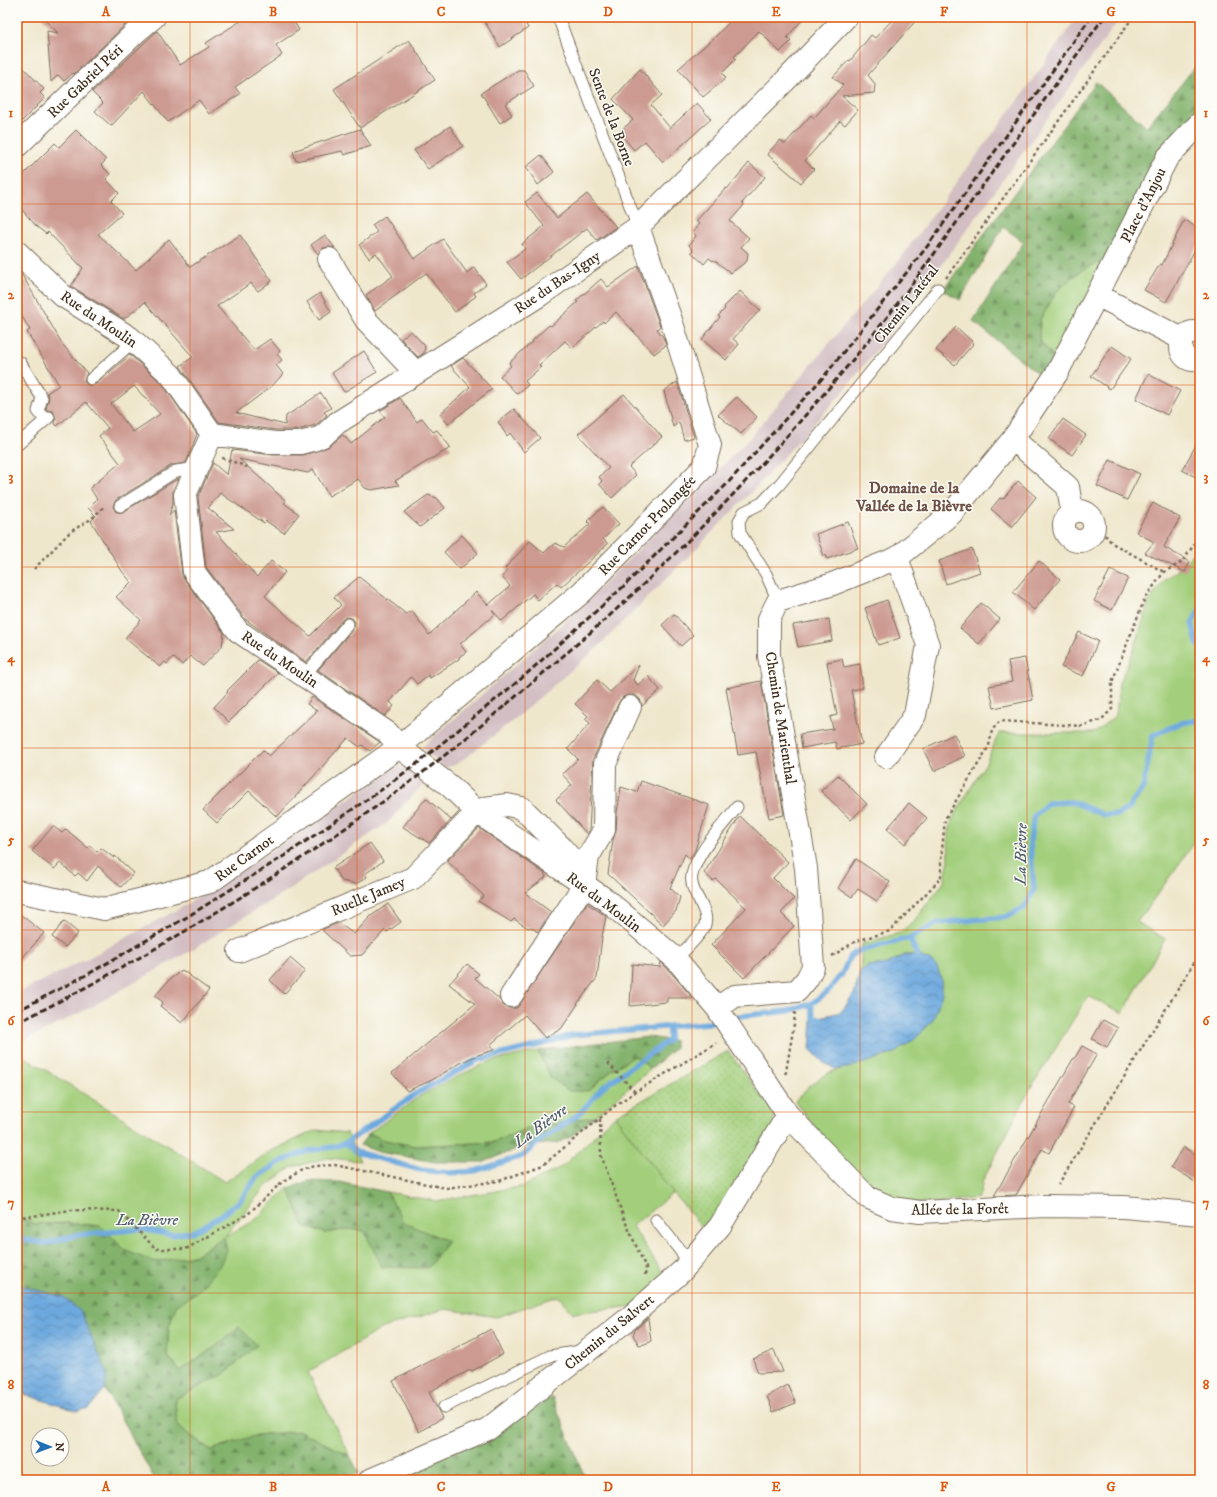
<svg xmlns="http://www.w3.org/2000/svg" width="1217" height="1497" font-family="'IM FELL DW Pica',serif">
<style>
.industrial{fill:#d2bec3}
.grass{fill:#a3cf7c;stroke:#6f7c4d}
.forest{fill:url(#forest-firs);stroke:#5e6e45}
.garden{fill:url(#garden-dots);stroke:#6f7c4d}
.water{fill:url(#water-waves);stroke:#546a7e}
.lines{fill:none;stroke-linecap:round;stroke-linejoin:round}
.stream{stroke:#6da9de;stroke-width:5.5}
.building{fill:#cc9a90;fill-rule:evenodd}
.service-casing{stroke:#7a6c5b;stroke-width:13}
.minor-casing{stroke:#7a6c5b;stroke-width:24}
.tertiary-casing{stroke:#7a6c5b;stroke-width:24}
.path{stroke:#7a6c5b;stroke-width:2.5;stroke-dasharray:3 3;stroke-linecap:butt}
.service{stroke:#fff;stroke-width:11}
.minor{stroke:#fff;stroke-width:22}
.tertiary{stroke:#fff;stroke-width:22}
.rail{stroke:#3b2a1e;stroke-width:3;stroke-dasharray:6 3;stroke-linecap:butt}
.grid{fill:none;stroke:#df570d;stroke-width:1;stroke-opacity:0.55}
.labels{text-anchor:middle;stroke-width:3;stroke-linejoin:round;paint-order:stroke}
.street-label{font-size:15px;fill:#3b2a1e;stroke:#fdfcf7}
.neighbourhood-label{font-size:16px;font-weight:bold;fill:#6e5146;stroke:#fdfcf7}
.water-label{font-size:16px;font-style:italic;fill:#4f5d6b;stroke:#fdfcf7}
.neatline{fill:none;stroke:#df570d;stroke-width:1.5}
.grid-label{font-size:13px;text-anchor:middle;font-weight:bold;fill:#df570d}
</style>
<defs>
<pattern id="forest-firs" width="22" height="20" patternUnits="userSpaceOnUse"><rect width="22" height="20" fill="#82b26c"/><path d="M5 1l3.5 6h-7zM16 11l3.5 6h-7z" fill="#6c9158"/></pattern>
<pattern id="garden-dots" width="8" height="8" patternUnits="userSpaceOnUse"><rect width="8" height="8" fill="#a3cf7c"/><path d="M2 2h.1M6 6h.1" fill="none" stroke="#8db26b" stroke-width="1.8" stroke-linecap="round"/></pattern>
<pattern id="water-waves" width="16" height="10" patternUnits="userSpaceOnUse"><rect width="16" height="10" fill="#6da9de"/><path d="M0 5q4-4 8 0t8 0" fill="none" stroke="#5b8ab3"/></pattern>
</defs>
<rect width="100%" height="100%" fill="#fdfcf7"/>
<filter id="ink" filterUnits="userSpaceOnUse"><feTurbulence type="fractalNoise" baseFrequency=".025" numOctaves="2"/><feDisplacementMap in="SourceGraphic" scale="8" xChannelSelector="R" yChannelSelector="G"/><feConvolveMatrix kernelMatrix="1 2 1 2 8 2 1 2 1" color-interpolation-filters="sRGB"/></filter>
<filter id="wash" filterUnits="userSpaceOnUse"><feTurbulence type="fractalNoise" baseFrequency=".012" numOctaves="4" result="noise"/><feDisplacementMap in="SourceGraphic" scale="16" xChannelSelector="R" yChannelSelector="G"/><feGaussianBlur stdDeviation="0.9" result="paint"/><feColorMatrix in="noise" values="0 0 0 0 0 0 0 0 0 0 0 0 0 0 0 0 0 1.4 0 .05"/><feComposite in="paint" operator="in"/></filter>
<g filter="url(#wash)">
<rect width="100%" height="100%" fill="#efe7cc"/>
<path class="industrial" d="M1077 17H1121L924 289 844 391 761 482 687 558 598 647 510 723 457 764 444 768 422 747 574 614 747 441 896 264 1021 96Z
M398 765 425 782 387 823 288 890 185 954 93 1006 17 1045V993L85 960 182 907 280 846Z"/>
<path class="grass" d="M1106 260 1054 357 1039 340 1040 320 1057 291 1082 269Z
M1200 544V835L1137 922 1165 939 1123 1013 1088 996 1029 1091 983 1180 979 1198 933 1203H902L881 1194 861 1181 821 1135 795 1101C809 1085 826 1069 848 1068L917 1037 933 1020 917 955H905L887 964 868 966 860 972 862 944 899 933 913 922 944 882 949 860 948 837 952 819 986 763 999 733H1094L1116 715 1119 683 1133 652 1149 601 1164 580 1182 567Z
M538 1051 551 1078 588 1091 613 1069 635 1056 651 1069 594 1117 531 1127 494 1142 415 1146 384 1140 369 1133 420 1096 460 1075 491 1061Z
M17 1052 225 1182 269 1152 316 1130 347 1133 360 1161 328 1158 292 1167 265 1187 225 1236 254 1221 288 1188 296 1204 325 1233 348 1229 364 1231 404 1223 387 1192 436 1201 525 1186 563 1166 615 1116 673 1193 632 1226 665 1276 634 1306 573 1313 558 1296 497 1317 445 1309 383 1328 308 1372 350 1456 299 1431 257 1435 211 1450 177 1426 175 1399 224 1374 239 1327 215 1347 180 1371 167 1355 169 1327 176 1306 199 1290 224 1237 194 1256 154 1262 126 1251 101 1226 67 1223 35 1224 17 1217Z"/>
<path class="forest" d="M1200 61V113L1106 260 1082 270 1057 291 1040 320 1039 340 1054 357 1042 377 973 321 1024 242 1003 227 960 300 943 290 1096 82 1146 127Z
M648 1037 675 1041V1048L651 1069 635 1056 613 1069 588 1091H569L551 1078 538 1051 563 1047Z
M594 1117 570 1137 557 1143 524 1146 483 1162H435L379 1152 360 1145 369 1133 384 1140 415 1146 494 1142 531 1127Z
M308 1181 339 1182 387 1192 404 1223 448 1241 428 1268 382 1267 364 1231 348 1229 325 1233 304 1226 288 1188Z
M17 1217 35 1224 67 1223 101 1226 126 1251 154 1262 194 1256 224 1237 227 1250 220 1265 199 1290 176 1306 169 1327 167 1355 180 1371 215 1347 239 1327 257 1345 224 1374 175 1399 177 1426 211 1450 257 1435 300 1431 350 1456 359 1473 345 1480H155L105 1389 107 1373 64 1297 17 1285Z
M552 1397 586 1480H387L496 1432Z"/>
<path class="garden" d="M728 1051 775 1114 773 1126 737 1189 704 1230 673 1193 615 1116Z"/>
<path class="water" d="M905 955H917L931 961 937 967 941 978 942 994 933 1020 917 1037 895 1053 848 1068 836 1069 824 1063 810 1049 812 1019 815 1018 841 1012 854 994 860 972 868 966 887 964Z
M17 1285 64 1297 81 1312 107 1373 105 1389 89 1408 77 1411 17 1392V1346L22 1341 17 1331Z"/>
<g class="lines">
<path class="stream" d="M1200 609 1192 623 1197 643 1200 647
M910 938 917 955 919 962
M811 1004 828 991 842 974 850 956 859 951 910 938 938 923 1006 917 1025 907 1034 890 1030 841 1034 816 1048 803 1073 802 1104 815H1117L1128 809 1143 788 1153 735 1181 723 1200 720
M730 1018 741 1016 788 1011 811 1004 814 1018 821 1019
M346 1143 356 1152 421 1170 450 1173 475 1171 523 1156 537 1143 579 1114 603 1087 669 1040V1026
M17 1236 24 1240 48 1243 77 1235 141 1229 172 1235 195 1231 223 1214 240 1201 257 1177 280 1162 307 1151 333 1147 346 1143 417 1093 477 1060 532 1047 572 1035 709 1023 720 1021"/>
</g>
<g id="blocks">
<path class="building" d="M42 17H116L125 25 74 74 73 73 64 81 58 75 51 82 47 31 58 33Z
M247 17H291L299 30 276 45 282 55 235 87 240 94 209 114 199 100 168 122 144 91 111 126 95 111 103 103 92 92 157 31 180 65 209 47 206 43Z
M482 17H522L528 28 500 47Z
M734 17H805L787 37 791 41 780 52 759 31 734 57 736 59 722 73 726 78 703 97 678 69 716 36Z
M895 17H919L868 75 875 84 874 93 842 96 858 110 845 125 840 121 805 161 814 169 801 183 767 154 780 140 785 144 811 115 814 118 843 85 833 77 849 60 850 61 871 35 875 38Z
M409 40 435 80 360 128 334 89Z
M17 61 44 89 40 93 45 98 17 126Z
M640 69 662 95 651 105 670 128 697 103 711 119 663 162 645 141 634 150 619 132 633 120 613 99Z
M518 70H524L534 86 505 104 512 115 500 123 481 93Z
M450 126 463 146 428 169 414 150Z
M360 129 371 146 344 155 342 151 296 161 293 151Z
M76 130 106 160 101 165 110 174 106 179 119 193 111 201 122 213 98 234 136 270 169 239 190 267 240 235 272 281 258 291 251 283 217 306 254 350 270 339 280 351 277 354 282 360 276 365 283 374 272 386 236 413 285 425 286 416 321 393 331 408 324 412 327 415 316 425 298 430H276L219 422 180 366 193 357 145 302 124 319 71 286 83 268 48 232 46 234 36 226 17 204V181L55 143 59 147Z
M541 155 554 172 538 185 526 167Z
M749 163 765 177 742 203 744 205 730 221 749 238 741 247 748 253 747 261 731 273 714 260 713 261 709 258 704 264 691 252 693 250 689 245 696 236 693 232 699 224 696 221 726 188 727 189Z
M537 193 557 218 587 194 616 227 597 240 587 228 521 279 507 262 525 249 522 244 544 226 525 202Z
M385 216 414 259 443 239 467 273 474 267 486 284 474 293 476 296 455 312 426 273 375 311 366 295 393 276 376 253 369 258 359 245 377 232 372 225Z
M1184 220 1200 229V241L1166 302 1144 290 1160 264 1162 265Z
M325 235 335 248 329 247 323 248 318 254 311 245Z
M638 266 660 326 657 329 663 337 666 345 654 354 616 312 604 323 603 321 572 348 565 341 539 365 541 367 525 381 528 385 517 394 500 376 511 366 509 363 533 341V340L549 325 551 326 578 302 576 301 601 279 608 287Z
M17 269 21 273 63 345 87 373 84 380 86 384 92 386 96 384 130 355 162 383 197 434 186 463 172 465 116 500 113 506 116 512H123L179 478 173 490V503L169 516 174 510 182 574 184 579 224 633 222 646 203 666 190 656 182 665 173 657 167 664 165 662 160 667 125 638 141 620 116 597 131 582 122 571 91 521 96 516 88 508 97 499 90 488 120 463 99 436 108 428 86 402 57 426 54 422 56 419 54 413 52 411 46 410 49 397 47 393 59 385 27 332 30 330 17 308ZM134 386 160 414 133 432 111 404Z
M740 291 760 310 733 339 739 344 726 360 702 339 720 317 718 316 725 309 724 307Z
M320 293 331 312 319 320 307 302Z
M956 327 974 343 955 365 936 350Z
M411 331 425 346 424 353 418 357 401 339Z
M1112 346 1131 359 1110 389 1091 376Z
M364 351 377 372 344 392 332 373Z
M463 358 492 389 448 424 440 414 470 387 451 366Z
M1148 374 1180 391 1167 415 1136 399Z
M677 382 694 437 684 440 679 422 673 427 664 391Z
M624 394 662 437 629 467 636 475 612 498 599 484 602 481 599 477 609 468 578 434Z
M737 397 757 417 741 434 718 415Z
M400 398 417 422 422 418 433 432 437 430 451 448 436 456 395 481 399 485 371 490 365 488 358 479 329 496 313 469 308 473 239 459 286 501 284 503 299 514 284 533 266 521 264 523 220 493 208 508 234 529 216 532 257 577 271 561 285 572 265 596 310 636 341 605 334 597 359 577 406 614 412 611 429 635 476 592 488 605 510 586 502 577 507 571 505 568 530 541 544 553 555 543 564 547 590 524 587 521 603 507 619 524 603 539 608 544 561 587 557 583 538 600 533 594 502 621 492 610 495 614 460 644 466 652 459 657V659L430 678 428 675 417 684 411 677 390 702 394 706 385 716 318 670 354 628 355 622 352 618 346 617 343 619 306 662 246 620 206 567 198 497 213 463 227 475 232 450 273 455H303L328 447 343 435 351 444 385 417 380 411Z
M514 409 540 438 524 452 510 433 507 436 498 422Z
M1063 419 1086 435 1072 455 1049 439Z
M1200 438V479L1182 470Z
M1110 460 1140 474 1127 500 1097 486Z
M1018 481 1036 497 1012 527 991 509 1000 498 1003 499Z
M428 495 437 498 445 508 420 527 404 512Z
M1153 503 1180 518 1164 547 1190 562 1185 572 1145 553 1154 542 1136 532Z
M848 522 858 548 827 559 826 555 824 556 816 534Z
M462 535 478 553 460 569 444 552Z
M972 549 980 572 946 584 939 561Z
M1039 561 1060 579 1034 610 1013 592Z
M1110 570 1128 578 1112 610 1094 601Z
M887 600 900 638 878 645 865 608Z
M981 603 1000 619 979 644 960 628Z
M674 614 693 635 681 646 662 625Z
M829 619 832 641 798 647 793 625Z
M1079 632 1098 641 1083 676 1061 667Z
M1025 658 1033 700 994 708 989 686 1012 682 1008 661Z
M842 659 844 667 860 664 863 688 851 690 862 744 837 749 835 742 802 748 800 734 833 729 830 717 837 715 827 662Z
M258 660 278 673 229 722 214 707 228 692 227 691Z
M639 665 633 680 638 685 648 676 660 690 642 706 640 699 635 695H629L623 697 619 702 593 759 589 831 587 834 556 800 572 785 562 774 578 759 568 749 590 723 585 719 588 716 575 704 597 680 610 692Z
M761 681 784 815 769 818 756 752 738 755 726 688Z
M312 697 380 742 370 751 362 745 360 747 348 738 277 817 249 791 217 823 203 810 263 750 269 756 317 711 307 704Z
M954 734 965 756 934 771 923 749Z
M838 775 867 804 851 820 821 791Z
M641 781 709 805 695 850 690 859 685 854 670 888 680 897 676 911 663 925 608 874 613 840 616 830 617 813 621 787 637 792Z
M426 798 451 820 459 812 429 843 403 827Z
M909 803 927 818 905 844 887 829Z
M740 816 788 862 773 878 794 899 781 913 794 926 744 978 711 945 746 908 716 879 713 881 704 873Z
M53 826 62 833 66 829 88 848 90 846 97 852 101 848 114 858 115 856 134 873 121 887 98 866 87 881 78 873 75 876 60 863 54 869 32 851Z
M479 828 544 873 546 877 525 893 551 912 538 932 531 927 528 928 514 919 511 922 478 901 484 896 447 861Z
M370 843 383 861 365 874 367 877 356 884 342 881 333 868Z
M856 859 890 882 877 901 858 889 852 897 838 888Z
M587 903 606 916 602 937 597 978 577 1004H578L561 1029 545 1038 525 1015 490 1045 494 1050 478 1055 462 1062 432 1080 407 1091 392 1073 475 1004 449 984 467 964 479 974 475 978 499 999 504 1006 510 1008H517Z
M388 904 401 922 387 932 385 930 362 955 350 956 323 931V929L338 923 354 934 371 916Z
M17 912 44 933 17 964Z
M64 921 78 933 65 947 52 937Z
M290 958 305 971 284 994 270 980Z
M661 962 667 968 693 998H667V1002L630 1006 632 964 660 967Z
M182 970 209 990 182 1023 160 1006 163 1002 155 996 169 980Z
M1103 1020 1118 1028 1107 1047 1092 1039Z
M1082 1046 1097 1054 1068 1104 1074 1107 1049 1153 1042 1149 1016 1195 994 1196 1073 1059H1074Z
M1183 1147 1200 1157V1185L1171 1167Z
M648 1318 651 1341 645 1344 639 1345 633 1335 635 1330Z
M491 1329 503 1354 472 1371 470 1370 429 1392 442 1418 419 1432 393 1381Z
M774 1350 783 1372 758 1373 753 1359Z
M788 1385 796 1403 773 1412 767 1396Z"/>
</g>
</g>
<g filter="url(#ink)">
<use href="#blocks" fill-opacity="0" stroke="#7a6c5b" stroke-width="1"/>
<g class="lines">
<g class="service-casing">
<path id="service" d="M558 17 638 227
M20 362 42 398 38 411 45 420
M91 379 134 341
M17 445 49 417
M120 506 176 471 197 468
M778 601 766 574 740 533 739 521 744 512 762 503 779 485 938 289
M304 676 348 624
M676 959C685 950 696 940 703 929 714 911 688 894 692 875 697 852 723 825 737 807
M656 1220 689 1262
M444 1407 550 1356 581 1351"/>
</g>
<g class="minor-casing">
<path id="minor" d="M17 252 63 296 129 337 171 375 212 434
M329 259 366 320 416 373
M1097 295 1182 339
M1200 333C1175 325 1174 367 1200 359
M212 434 185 495 194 572 238 631 388 733 399 747 450 786 477 812 605 899 676 959 717 1008 788 1115 867 1197 892 1208 920 1212 1045 1206 1124 1207 1200 1214
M212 434 275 443H300L316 439 323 436 337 423 540 295 638 227 788 78 846 17
M1013 439 1068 487 1072 512
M1064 526a15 15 0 1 1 30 0a15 15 0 1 1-30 0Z
M886 757 915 715 928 645 897 558
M17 891 104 909 210 882 399 747 582 592 704 467 710 445 671 320 638 227
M239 951 413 878 477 812 485 808 507 805 522 808 560 846 585 875
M511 996 584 885 588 857 604 830 605 764 630 707
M717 1008 735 996 797 991 807 979 813 967 806 868 769 656V619L778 601 830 585 897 558 952 513 1013 439 1057 373 1167 158 1200 123
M370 1480 488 1429 628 1319 682 1271 720 1226 788 1115"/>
</g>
<g class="tertiary-casing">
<path id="tertiary" d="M17 146 136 32 154 17"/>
</g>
<path class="path" d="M946 278 1133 17
M222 458 248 467
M1093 532 1106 536 1112 543 1164 572
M34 569 70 532 91 519 105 506
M832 956 856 941 890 931 941 878V860L945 819 989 746 992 730 1000 721 1081 726 1101 720 1112 709V682L1145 598 1164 572 1182 562 1200 536
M608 1063 635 1092
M785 1074 786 1072 794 1024 795 1012
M600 1119 601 1155 625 1221 646 1268 645 1277
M1058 1185 1200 953
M17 1215 26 1217 70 1210 119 1211 156 1249H186L248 1214 283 1181 302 1170 314 1166 335 1165 446 1188 499 1181 543 1165 616 1105 635 1092 716 1043"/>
<use href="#service" class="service"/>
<use href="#minor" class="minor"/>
<use href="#tertiary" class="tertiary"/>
<path class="rail" d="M17 1011 90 973 187 917 284 856 381 790 419 762 522 678 624 586 725 486 826 374 926 248 1091 17
M17 1023C145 959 268 884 384 801 431 768 476 730 520 693 558 660 597 628 633 594 712 520 786 440 855 357 900 303 940 246 981 188 1022 131 1063 74 1104 17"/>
</g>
</g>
<path class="grid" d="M190 17V1480M357 17V1480M525 17V1480M692 17V1480M860 17V1480M1027 17V1480M17 204H1200M17 385H1200M17 567H1200M17 748H1200M17 930H1200M17 1112H1200M17 1293H1200"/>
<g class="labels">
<g class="street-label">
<text transform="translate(85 81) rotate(-44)" y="5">Rue Gabriel Péri</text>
<text transform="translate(612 117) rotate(69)" y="5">Sente de la Borne</text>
<text transform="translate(1143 205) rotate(-63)" y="5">Place d'Anjou</text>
<text transform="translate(557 282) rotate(-34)" y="5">Rue du Bas-Igny</text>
<text transform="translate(906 304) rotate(-52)" y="5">Chemin Latéral</text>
<text transform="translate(99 319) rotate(34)" y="5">Rue du Moulin</text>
<text transform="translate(647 525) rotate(-46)" y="5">Rue Carnot Prolongée</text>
<text transform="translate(280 659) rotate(34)" y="5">Rue du Moulin</text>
<text transform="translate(781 718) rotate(81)" y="5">Chemin de Marienthal</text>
<text transform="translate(244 858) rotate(-36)" y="5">Rue Carnot</text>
<text transform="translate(368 896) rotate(-23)" y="5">Ruelle Jamey</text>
<text transform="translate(604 902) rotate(37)" y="5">Rue du Moulin</text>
<text transform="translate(960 1209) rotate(-1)" y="5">Allée de la Forêt</text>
<text transform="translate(609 1332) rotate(-39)" y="5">Chemin du Salvert</text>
</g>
<g class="neighbourhood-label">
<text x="914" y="493">Domaine de la<tspan x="914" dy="18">Vallée de la Bièvre</tspan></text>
</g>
<g class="water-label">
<text transform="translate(1020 854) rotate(-89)" y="6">La Bièvre</text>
<text transform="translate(540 1125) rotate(-36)" y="6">La Bièvre</text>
<text x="147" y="1225">La Bièvre</text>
</g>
</g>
<rect width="1217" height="1497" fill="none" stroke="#fdfcf7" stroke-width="44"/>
<g transform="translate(50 1447) rotate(91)"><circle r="19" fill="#fdfcf7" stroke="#afa8a0"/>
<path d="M0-3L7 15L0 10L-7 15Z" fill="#1f6fb2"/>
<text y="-6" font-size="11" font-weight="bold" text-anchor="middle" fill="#3b2a1e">N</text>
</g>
<rect x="22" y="22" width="1173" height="1453" class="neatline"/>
<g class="grid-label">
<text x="106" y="16">A</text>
<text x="273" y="16">B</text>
<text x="441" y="16">C</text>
<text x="608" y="16">D</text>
<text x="776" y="16">E</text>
<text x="944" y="16">F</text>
<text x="1111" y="16">G</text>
<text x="11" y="117">1</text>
<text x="1206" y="117">1</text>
<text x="11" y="299">2</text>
<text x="1206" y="299">2</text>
<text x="11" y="481">3</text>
<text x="1206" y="481">3</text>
<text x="11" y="662">4</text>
<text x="1206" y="662">4</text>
<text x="11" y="844">5</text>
<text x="1206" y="844">5</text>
<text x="11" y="1025">6</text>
<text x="1206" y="1025">6</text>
<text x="11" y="1207">7</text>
<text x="1206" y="1207">7</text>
<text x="11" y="1389">8</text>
<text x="1206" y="1389">8</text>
<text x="106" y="1491">A</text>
<text x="273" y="1491">B</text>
<text x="441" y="1491">C</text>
<text x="608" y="1491">D</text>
<text x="776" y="1491">E</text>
<text x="944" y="1491">F</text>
<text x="1111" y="1491">G</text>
</g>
</svg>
